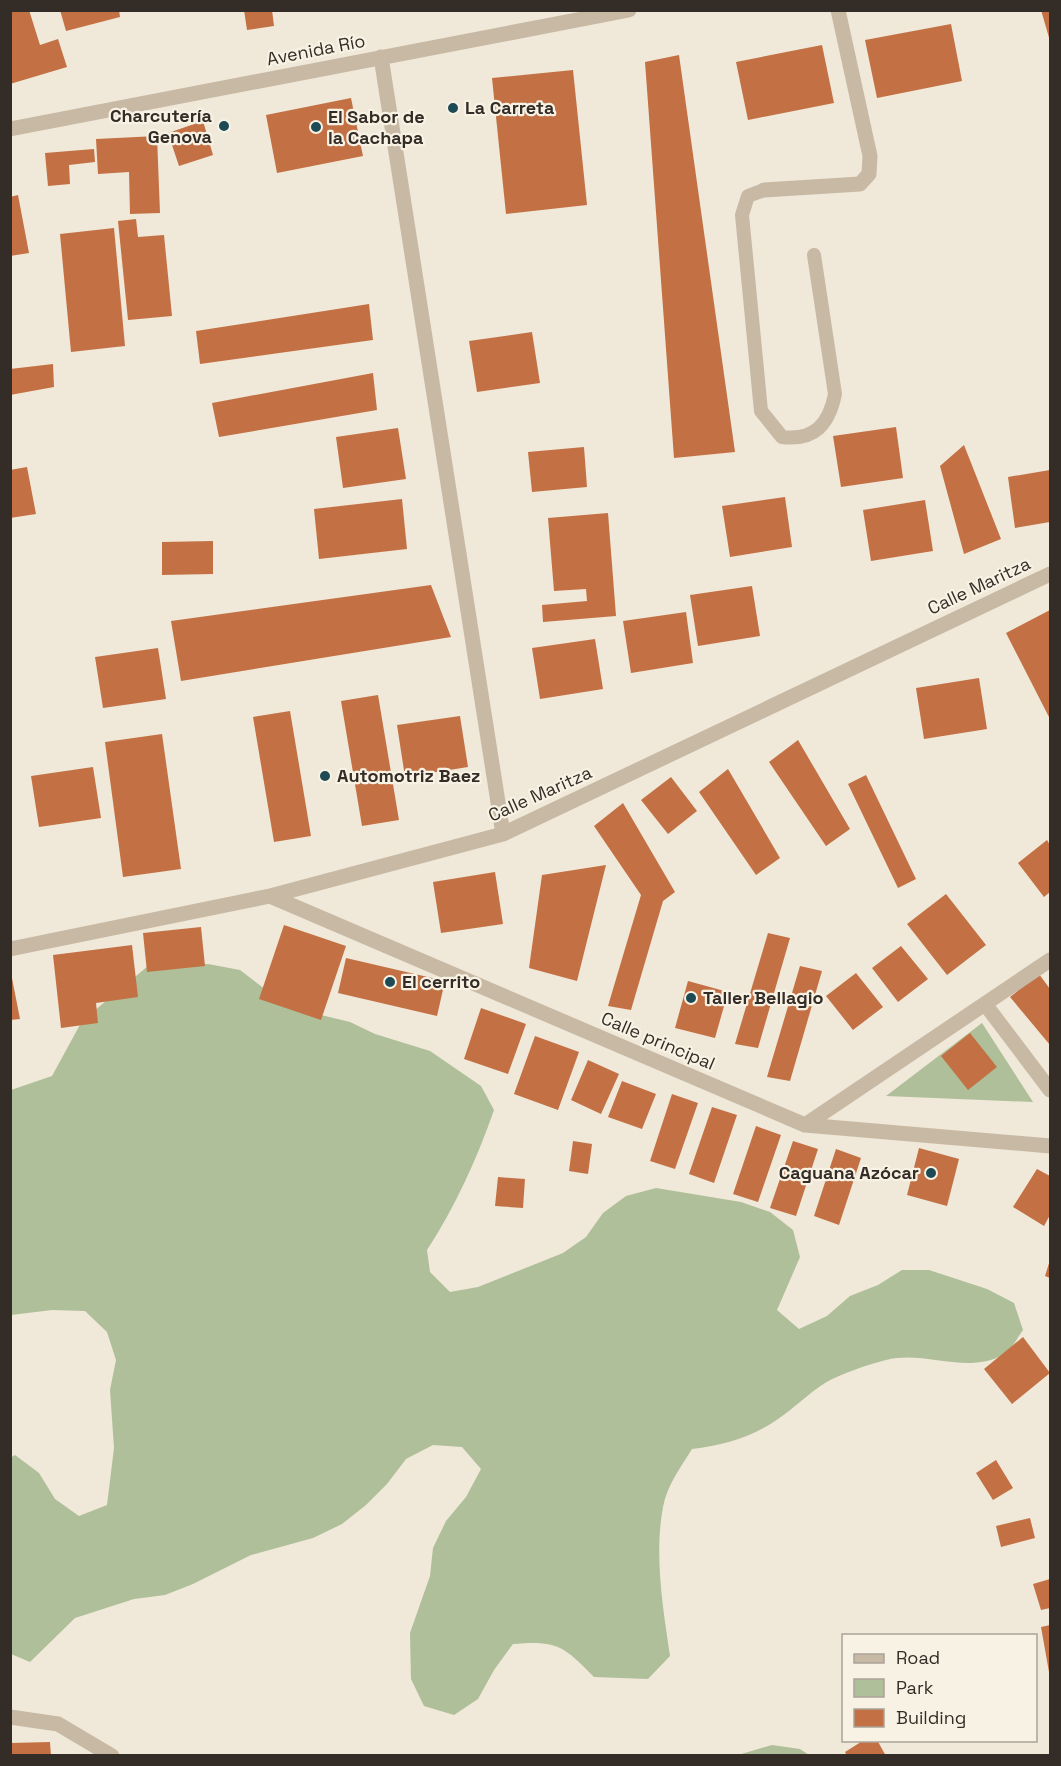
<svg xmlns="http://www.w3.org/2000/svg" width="1061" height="1766" font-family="'Space Grotesk',sans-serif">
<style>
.green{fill:#aebf99}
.building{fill:#c37144}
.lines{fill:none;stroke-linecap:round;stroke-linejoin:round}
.service{stroke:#c8b9a5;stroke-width:14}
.minor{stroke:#c8b9a5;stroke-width:15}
.poi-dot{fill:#1d4a54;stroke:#f8f2e4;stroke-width:2}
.labels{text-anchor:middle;stroke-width:4.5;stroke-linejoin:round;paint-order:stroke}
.street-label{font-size:18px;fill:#342c26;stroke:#f8f2e4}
.poi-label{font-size:18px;font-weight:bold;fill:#342c26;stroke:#f8f2e4;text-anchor:start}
</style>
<rect width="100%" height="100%" fill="#f0e8d8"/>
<path class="green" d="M208 964 240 970 288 1007 350 1022 375 1034 430 1051 481 1086 494 1110C477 1159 455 1207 427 1250L430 1272 450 1292 478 1287 563 1253 586 1237 603 1213 626 1196 656 1188 741 1202 770 1212 793 1230 800 1257 777 1310 799 1329 827 1316 850 1296 878 1285 902 1270H929L987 1289 1014 1303 1023 1330C1017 1338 1011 1351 1003 1355 965 1375 925 1350 886 1360 867 1365 842 1373 825 1383 809 1393 794 1408 778 1419 752 1437 724 1445 692 1449 681 1467 667 1485 663 1507 654 1555 663 1608 670 1656L648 1679 594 1677C564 1646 557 1640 513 1644L494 1670 478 1699 454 1715 424 1706 411 1679 410 1633 430 1576 433 1548 446 1521 466 1497 481 1469 462 1447 433 1445 406 1459 387 1484 366 1505 342 1524 313 1538 251 1555 193 1584 165 1595 134 1599 75 1618 30 1662 11 1654 10 1458 15 1455 39 1473 55 1499 79 1516 107 1505 114 1448 110 1390 116 1360 107 1332 85 1311 52 1310 11 1315V1090L52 1076 82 1021 148 966Z
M982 1023 1033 1102 886 1096Z
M772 1745 800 1749 809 1755H738Z"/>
<path class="building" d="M10 10H29L40 45 58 39 67 67 10 84Z
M60 10H119L120 17 66 31Z
M244 10H272L274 26 247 30Z
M1041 10H1050V41Z
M951 24 962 81 877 98 865 40Z
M822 45 834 103 748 120 736 62Z
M679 55 735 452 674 458 645 62Z
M573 70 587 205 506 214 492 78Z
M351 98 363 156 277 173 266 115Z
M203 121 213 155 179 166 168 133Z
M157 136 160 213 130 214 129 172 98 174 96 139Z
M94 149 95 162 69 165 70 184 48 186 45 153Z
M18 195 29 253 10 256V197Z
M136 219 138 237 164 235 172 316 128 320 118 221Z
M114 228 125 346 71 352 60 234Z
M369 304 373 340 200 364 196 331Z
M532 332 540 383 477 392 469 341Z
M53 364 54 387 10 395V369Z
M373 373 377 410 219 437 212 403Z
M896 427 903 478 841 487 833 436Z
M398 428 406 479 343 488 336 437Z
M964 445 1001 539 964 554 940 466Z
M584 447 587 487 532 492 528 452Z
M27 467 36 514 10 518V470Z
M1050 470V522L1015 528 1008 477Z
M785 497 792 547 730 557 722 506Z
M402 499 407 549 319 559 314 509Z
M925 500 933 551 871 561 863 510Z
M608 513 616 616 543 622 542 605 587 601 586 589 554 591 548 518Z
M213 541V574L162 575V542Z
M431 585 451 637 181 681 171 621Z
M752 586 760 636 698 646 690 595Z
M1050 610V719L1006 633Z
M686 612 693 663 631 673 623 621Z
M595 639 603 689 540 699 532 648Z
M158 648 166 699 103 708 95 657Z
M979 678 987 729 924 739 916 688Z
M378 695 399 820 362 826 341 701Z
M290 711 311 836 274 842 253 717Z
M460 716 468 767 405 777 397 725Z
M162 734 181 869 123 877 105 742Z
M798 740 850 829 826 846 769 762Z
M93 767 101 818 39 827 31 776Z
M728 769 780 858 756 875 699 792Z
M866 775 916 879 898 888 848 784Z
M671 777 697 811 668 834 641 800Z
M623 803 675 892 663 901 631 1010 608 1006 641 895 594 826Z
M1047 840 1050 845V892L1044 897 1018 863Z
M606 865 577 981 529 968 542 875Z
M495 872 503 924 441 933 433 882Z
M946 894 986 945 947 975 907 924Z
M284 925 346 946 321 1020 259 999Z
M201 927 205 966 147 972 143 933Z
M768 933 790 938 758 1048 735 1044Z
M132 945 138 997 96 1003 98 1023 61 1028 53 955Z
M901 946 928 979 898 1002 872 968Z
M346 958 445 981 437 1016 338 993Z
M800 966 822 971 790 1081 767 1077Z
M10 968 20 1019 10 1020Z
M856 973 883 1007 853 1030 826 996Z
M1039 974 1050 989V1045L1010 997Z
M688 981 728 992 715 1038 675 1028Z
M481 1008 526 1024 508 1074 464 1059Z
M970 1033 997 1067 968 1090 941 1056Z
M535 1036 579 1052 558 1110 514 1094Z
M588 1060 619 1074 601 1114 571 1100Z
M622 1081 656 1094 642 1129 608 1117Z
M672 1094 698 1103 675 1169 650 1161Z
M712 1107 737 1115 714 1183 689 1174Z
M756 1126 781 1135 758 1202 733 1194Z
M573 1141 592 1144 588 1174 569 1171Z
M793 1141 818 1149 796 1216 770 1208Z
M919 1148 959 1159 947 1206 907 1195Z
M836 1149 861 1158 839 1225 814 1216Z
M1037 1169 1050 1176V1215L1044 1226 1013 1207Z
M498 1177 525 1179 523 1208 495 1206Z
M1050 1260V1278L1045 1276Z
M1023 1337 1050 1373 1012 1404 984 1369Z
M996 1460 1013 1488 993 1500 976 1473Z
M1030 1518 1035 1538 1001 1547 996 1526Z
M1050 1579V1608L1041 1610 1033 1584Z
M1050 1625V1672H1049L1041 1627Z
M864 1740H877L886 1756H847L845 1752Z
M50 1742 51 1756H10V1743Z"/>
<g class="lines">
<path class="service" d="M764 190 748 196 742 215 761 411 782 437C815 441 829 424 835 394L814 255"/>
<path class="minor" d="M381 57 503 834
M10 129 629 10
M764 190 860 184 869 174 870 156 838 10
M270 896 805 1125 1050 1146
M10 949 270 896 503 834 1050 574
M985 1004 1050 1090
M805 1125 1050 960
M10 1717 58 1724 112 1756"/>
</g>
<g class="poi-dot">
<circle cx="453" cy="108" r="6"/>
<circle cx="224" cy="126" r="6"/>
<circle cx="316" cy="127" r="6"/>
<circle cx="325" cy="776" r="6"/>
<circle cx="390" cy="982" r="6"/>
<circle cx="691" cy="998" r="6"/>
<circle cx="931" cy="1173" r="6"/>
</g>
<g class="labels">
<g class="street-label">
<text transform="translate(316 50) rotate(-11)" y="6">Avenida Río</text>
<text transform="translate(979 586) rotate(-25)" y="6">Calle Maritza</text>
<text transform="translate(540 794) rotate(-24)" y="6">Calle Maritza</text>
<text transform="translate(658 1041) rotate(23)" y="6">Calle principal</text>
</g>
<g class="poi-label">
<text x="465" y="114">La Carreta</text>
<text x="212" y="122" text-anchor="end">Charcutería<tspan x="212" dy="21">Genova</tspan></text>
<text x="328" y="123">El Sabor de<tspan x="328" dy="21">la Cachapa</tspan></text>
<text x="337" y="782">Automotriz Baez</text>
<text x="402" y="988">El cerrito</text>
<text x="703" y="1004">Taller Bellagio</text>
<text x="919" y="1179" text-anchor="end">Caguana Azócar</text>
</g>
</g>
<rect width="1061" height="1766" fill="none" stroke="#342c26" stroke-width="24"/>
<rect x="842" y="1634" width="195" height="108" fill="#f8f2e4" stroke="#aaa398" stroke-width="1.5"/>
<rect x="854" y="1654" width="30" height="9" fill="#c8b9a5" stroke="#aaa398" stroke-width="1.5"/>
<text x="896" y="1664" font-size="18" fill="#342c26">Road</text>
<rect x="854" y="1679" width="30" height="18" fill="#aebf99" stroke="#aaa398" stroke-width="1.5"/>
<text x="896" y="1694" font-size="18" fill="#342c26">Park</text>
<rect x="854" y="1709" width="30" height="18" fill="#c37144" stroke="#aaa398" stroke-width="1.5"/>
<text x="896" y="1724" font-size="18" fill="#342c26">Building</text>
</svg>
